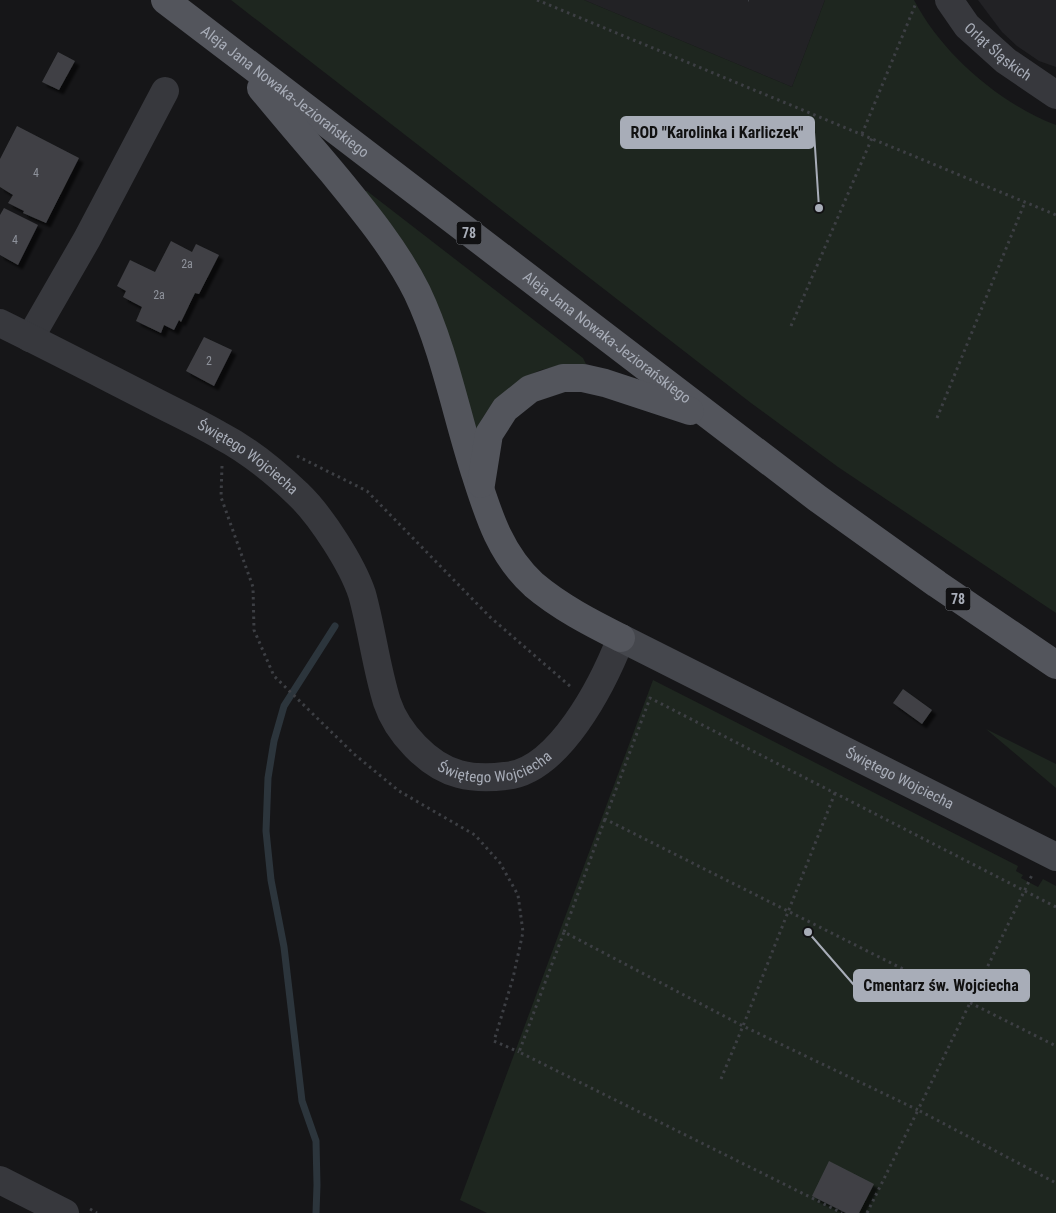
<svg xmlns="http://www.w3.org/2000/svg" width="1056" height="1213" font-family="'Roboto Condensed',sans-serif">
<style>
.built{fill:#222225}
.green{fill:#1e261f}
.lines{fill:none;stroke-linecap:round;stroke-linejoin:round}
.stream{stroke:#2c353c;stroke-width:7}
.building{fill:#404145;filter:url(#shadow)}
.path{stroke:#3d3f44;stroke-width:3;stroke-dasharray:2.5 4;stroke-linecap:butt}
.minor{stroke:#37383d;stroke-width:28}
.tertiary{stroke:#37383d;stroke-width:28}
.secondary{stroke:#45474d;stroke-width:28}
.primary{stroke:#53555c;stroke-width:28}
.labels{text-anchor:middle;stroke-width:4.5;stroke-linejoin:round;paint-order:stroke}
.number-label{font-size:12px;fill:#8e929b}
.shield{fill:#111113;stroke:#7b7e86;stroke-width:1}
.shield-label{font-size:14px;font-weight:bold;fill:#a8adb8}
.street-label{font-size:15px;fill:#a8adb8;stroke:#111113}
.leader{fill:none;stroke:#a8adb8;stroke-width:2}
.callout-dot{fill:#a8adb8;stroke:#111113;stroke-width:2}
.callout{fill:#a8adb8;stroke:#a8adb8;stroke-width:2}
.callout-label{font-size:16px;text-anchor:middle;font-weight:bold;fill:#111}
</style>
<defs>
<filter id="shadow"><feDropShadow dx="4.5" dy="4.5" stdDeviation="1" flood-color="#0009"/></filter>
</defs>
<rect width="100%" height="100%" fill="#161618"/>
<path class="built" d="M584 0H825L792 87Z
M978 0H1056V67L1039 61 1017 46 1002 32Z"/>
<path class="green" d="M231 0H584L792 87 825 0H914C942 54 999 103 1056 125V613L838 467 751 403Z
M362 191H367L583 358 586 364 584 366C569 366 555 366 541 370 525 375 490 404 482 419 480 423 479 429 477 434Z
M653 680 1018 866 1016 871 1023 875 1021 878 1038 887 1043 879 1056 886V1213H487L460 1200Z
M986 729 1056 764V788Z"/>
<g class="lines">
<path class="stream" d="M316 1213 317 1185 316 1141 302 1101 284 947 271 880 266 831 268 778 274 741 284 706 335 626"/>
</g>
<path class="building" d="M58 52 75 61 59 90 42 82Z
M17 126 79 158 46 223 23 213 24 211 8 203 13 195 0 187V159Z
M4 208 38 225 18 265 0 255V215Z
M171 241 192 252 196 244 219 255 199 294 195 293 181 322 179 320 174 330 164 325 161 333 136 321 142 307 123 297 126 291 117 286 130 260 155 272Z
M204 337 232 350 214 386 186 371Z
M903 689 932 710 922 724 893 703Z
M829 1161 874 1184 859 1213H846L812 1196Z"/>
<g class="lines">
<path class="path" d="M537 0 1056 215
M748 0H749
M862 134 916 3
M791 326 872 138
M937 418 1025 202
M297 456 367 491 490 617 571 687
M222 466 221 497 253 587 254 630 274 676 354 754 399 791 475 835 500 863 518 895 523 932 513 978 494 1041 519 1052
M835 793 743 1026 918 1110 1033 873
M1056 907 650 698 605 819 1056 1046
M564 932 605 819
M721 1079 743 1026 564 932 519 1052 842 1213
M90 1209 97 1213
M867 1213 918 1110 1056 1183"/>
<g class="minor">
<path id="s1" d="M949 0 967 26 1006 61 1056 95"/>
<path d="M30 338 87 239 165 91"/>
</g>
<g class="tertiary">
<path id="s2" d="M0 323C51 348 101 374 152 400 175 412 199 423 221 436 248 450 276 473 298 494 321 516 352 564 362 594 372 630 376 667 387 702 397 732 428 766 459 774 474 778 490 778 505 776 559 772 603 684 621 638"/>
<path d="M0 1180 65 1213"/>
</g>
<path class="secondary" id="s3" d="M621 638 1056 857"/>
<g class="primary">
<path id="s4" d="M165 0 817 498 937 584 1056 665"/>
<path d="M261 88C284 116 308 144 332 172 363 210 395 248 417 292 445 351 456 415 476 476 489 517 501 555 534 585 560 607 591 623 621 638"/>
<path d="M481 484 489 434 505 409 530 389 563 378H583L605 383 690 411"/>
</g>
</g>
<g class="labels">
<g class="number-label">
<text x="36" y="177">4</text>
<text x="15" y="244">4</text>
<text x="187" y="268">2a</text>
<text x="159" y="299">2a</text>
<text x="209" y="365">2</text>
</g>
<g class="shield">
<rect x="456.5" y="221.5" width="25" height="23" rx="4"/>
<rect x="945.5" y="587.5" width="25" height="23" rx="4"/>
</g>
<g class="shield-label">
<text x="469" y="238">78</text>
<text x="958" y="604">78</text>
</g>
<g class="street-label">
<text dy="5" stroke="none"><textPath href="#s1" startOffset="72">Orląt Śląskich</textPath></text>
<text dy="5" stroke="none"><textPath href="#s4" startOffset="151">Aleja Jana Nowaka-Jeziorańskiego</textPath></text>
<text dy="5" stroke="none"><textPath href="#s4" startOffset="556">Aleja Jana Nowaka-Jeziorańskiego</textPath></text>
<text dy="5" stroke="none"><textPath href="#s2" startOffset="282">Świętego Wojciecha</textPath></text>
<text dy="5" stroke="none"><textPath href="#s2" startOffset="718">Świętego Wojciecha</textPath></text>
<text dy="5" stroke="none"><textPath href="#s3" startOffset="312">Świętego Wojciecha</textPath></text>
</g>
</g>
<path class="leader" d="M819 208L814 132M808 932L854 985"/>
<g class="callout-dot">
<circle cx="819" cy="208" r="5"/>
<circle cx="808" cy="932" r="5"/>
</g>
<g class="callout">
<rect x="621" y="117" width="193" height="31" rx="5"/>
<rect x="854" y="970" width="175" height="31" rx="5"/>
</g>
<g class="callout-label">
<text x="717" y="138">ROD "Karolinka i Karliczek"</text>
<text x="941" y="991">Cmentarz św. Wojciecha</text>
</g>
</svg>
